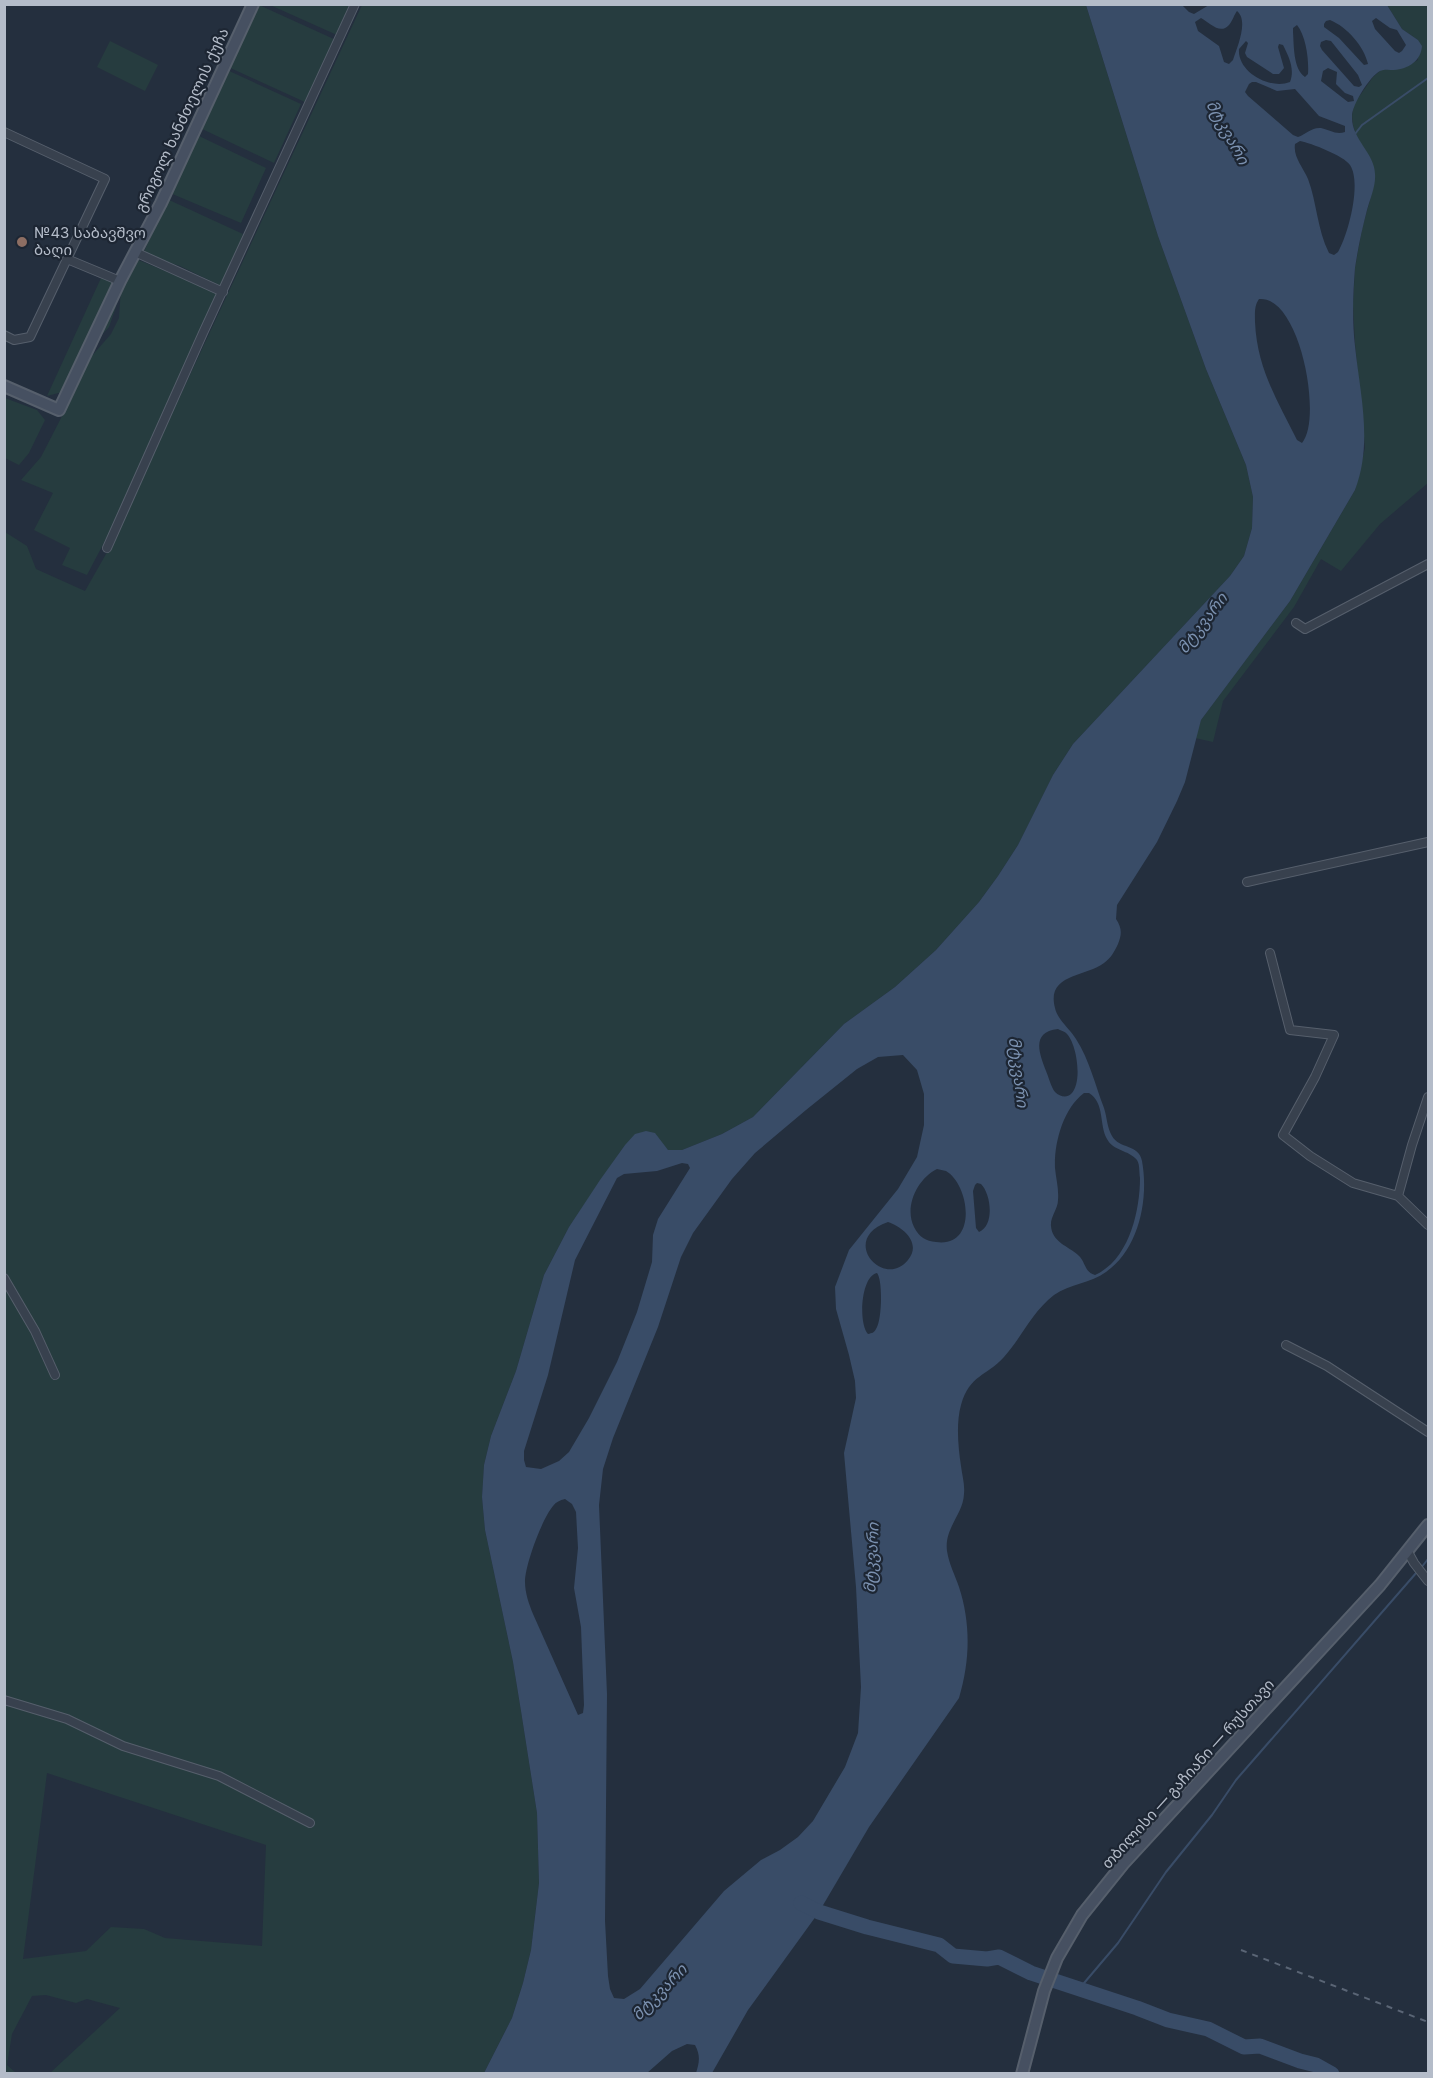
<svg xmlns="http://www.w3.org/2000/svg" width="1433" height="2078" font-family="Inter,'Noto Sans Georgian',sans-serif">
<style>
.green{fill:#263c3f;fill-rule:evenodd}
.water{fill:#394c67;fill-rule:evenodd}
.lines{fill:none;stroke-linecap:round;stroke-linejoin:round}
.stream{stroke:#394c67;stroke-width:2}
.river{stroke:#394c67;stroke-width:15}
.street-casing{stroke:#565f6c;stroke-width:10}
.secondary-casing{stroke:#565f6c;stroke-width:14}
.street{stroke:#38414e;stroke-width:8}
.secondary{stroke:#465061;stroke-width:10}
.rail{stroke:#5a6575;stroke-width:2;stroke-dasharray:6 6;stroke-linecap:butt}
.education-dot{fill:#8d6e63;stroke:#1d2633;stroke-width:2}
.labels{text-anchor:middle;stroke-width:4.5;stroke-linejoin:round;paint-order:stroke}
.street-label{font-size:15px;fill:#b4bcc9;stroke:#1d2633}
.poi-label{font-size:15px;fill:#b4bcc9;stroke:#1d2633;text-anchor:start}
.water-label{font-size:16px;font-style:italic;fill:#7c92b1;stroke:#1d2633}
</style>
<rect width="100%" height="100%" fill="#242f3e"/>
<path class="green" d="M254 5H259L336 40 307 103 226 66Z
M270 5H349L337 35Z
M362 5H1086L1158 236 1206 369 1246 465 1253 497 1252 528 1244 556 1230 576 1073 744 1053 775 1018 845 998 876 979 902 936 950 895 987 844 1024 753 1117 722 1134 682 1150H668L661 1143 625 1145 569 1227 544 1275 516 1371 491 1436 484 1465 482 1497 485 1530 513 1662 521 1711 537 1813 539 1883 531 1950 523 1983 512 2018 484 2073H50L120 2008 87 1999 76 2003 46 1995 32 1996 12 2034 7 2065 16 2073H5V532L27 546 36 569 85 591 110 547ZM47 1773 266 1845 262 1946 165 1938 144 1929 111 1927 86 1951 23 1959Z
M1387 5H1428V483L1380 524 1341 571 1321 559 1294 607 1223 701 1213 742 1195 738 1201 720 1212 705 1290 601 1355 490 1365 448 1355 343 1353 305 1355 268 1362 229 1373 189 1353 125 1352 116 1354 104 1373 77 1381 70 1403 68 1418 60V40L1402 29Z
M110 41 158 65 145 91 97 67Z
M227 70 301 104 274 163 200 128Z
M197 135 266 168 241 223 170 193Z
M167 199 243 234 223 287 180 266 143 254Z
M136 259 170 273 221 288 108 535 87 575 62 565 70 548 34 530 53 493 21 480 41 457 79 383 83 366 111 334 119 318 121 288Z
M101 278 114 283 116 307 109 327 80 359 66 391 47 396Z
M5 398 37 410 45 420 29 453 19 465 5 458Z"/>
<path class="water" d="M1086 5H1182L1189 12 1194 14 1209 5H1387L1402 29 1418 40 1422 46C1421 61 1408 69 1394 70 1390 70 1384 69 1380 71 1370 76 1352 105 1352 116 1351 139 1375 153 1375 174 1376 186 1370 199 1367 210 1362 229 1358 248 1355 268 1353 293 1352 320 1355 346 1360 394 1373 443 1355 490L1290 601 1201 720 1185 782 1177 801 1157 842 1117 905 1116 919C1122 928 1122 934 1118 944 1114 952 1111 958 1104 963 1085 977 1046 974 1055 1008 1057 1019 1070 1029 1076 1039 1090 1061 1095 1085 1104 1108 1107 1117 1107 1128 1112 1136 1119 1149 1139 1144 1142 1161 1149 1199 1139 1249 1106 1272 1091 1283 1070 1284 1054 1295 1032 1312 1022 1337 1004 1357 986 1377 970 1374 961 1405 956 1423 958 1446 961 1466 962 1475 965 1484 964 1494 963 1515 944 1528 947 1551 949 1564 955 1575 959 1587 971 1624 970 1661 959 1698L869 1827 819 1912 748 2010 712 2073H696C699 2063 701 2056 695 2045L687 2044 672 2051 647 2073H484L512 2018 523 1983 531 1950 539 1883 537 1813 521 1711 513 1662 485 1530 482 1497 484 1465 491 1436 516 1371 544 1275 569 1227 600 1180 625 1145 635 1134 646 1131 655 1133 668 1150H682L722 1134 753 1117 844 1024 895 987 936 950 979 902 998 876 1018 845 1053 775 1073 744 1230 576 1244 556 1252 528 1253 497 1246 465 1206 369 1158 236ZM1237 11C1249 21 1237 47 1233 60L1229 64 1224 62 1219 46 1198 31 1195 22 1201 18C1210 23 1220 35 1229 25 1233 20 1234 15 1237 11ZM1376 18 1390 28 1397 30 1406 45 1402 51 1399 53 1395 51 1375 29 1372 21ZM1330 20C1347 27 1364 46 1368 64L1364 65 1339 38 1324 27V24L1326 21ZM1297 25C1306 36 1309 60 1308 74L1305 77C1293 69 1294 45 1293 32V28ZM1326 40 1331 41 1358 75 1362 85 1359 87 1354 86 1322 50 1320 46 1321 42ZM1246 41 1248 43 1245 53 1247 57 1273 74H1279L1284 68 1278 47 1279 44 1283 45C1289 57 1295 69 1290 82 1270 90 1237 72 1239 49ZM1328 68 1337 72 1336 84 1345 93 1353 96 1354 101 1348 102 1321 81 1323 71ZM1252 82H1256L1277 91 1295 89 1319 116 1345 126V132C1336 135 1330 130 1321 128 1312 127 1306 134 1298 137L1293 135 1248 96 1245 92 1249 84ZM1300 141C1311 143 1344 156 1350 165 1362 183 1348 235 1338 252L1334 255 1329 253C1317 229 1317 203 1308 179 1303 167 1293 157 1295 144ZM1259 299C1300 295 1323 419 1302 443L1297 440C1277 400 1257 368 1255 322 1255 314 1254 306 1259 299ZM1058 1029C1060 1030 1065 1032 1066 1033 1077 1043 1083 1083 1071 1094 1067 1098 1060 1097 1055 1092 1051 1087 1049 1078 1046 1071 1039 1053 1031 1032 1058 1029ZM903 1055 917 1070 924 1094V1125L917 1157 898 1189 849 1250 835 1287 836 1309 849 1355 855 1381 856 1398 844 1453 856 1587 861 1687 858 1733 845 1767 813 1821 798 1837 780 1850 761 1860 724 1891 640 1989 624 1999 614 1998 610 1989 608 1976 605 1921 607 1694 599 1505 603 1469 613 1438 658 1327 681 1257 693 1233 732 1179 755 1153 806 1110 857 1069 878 1057ZM1084 1093H1089C1105 1103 1099 1125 1107 1139 1113 1151 1129 1150 1137 1160 1140 1165 1139 1172 1140 1178 1140 1211 1129 1260 1095 1275 1084 1272 1086 1262 1078 1255 1068 1246 1052 1242 1051 1226 1050 1217 1058 1209 1058 1200 1059 1189 1056 1179 1055 1168 1054 1143 1063 1109 1084 1093ZM682 1163 688 1164 690 1168 658 1219 653 1235 652 1262 637 1312 617 1362 589 1418 569 1452 559 1461 541 1469 526 1467 524 1460V1451L548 1375 575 1260 617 1178 624 1174 657 1171ZM937 1169C940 1170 943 1170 946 1171 970 1185 978 1248 936 1242 926 1241 919 1237 914 1227 904 1207 917 1179 937 1169ZM977 1183 981 1184C991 1194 995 1225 979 1232L976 1228 973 1191 975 1185ZM888 1222C903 1227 922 1243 908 1260 884 1290 838 1239 888 1222ZM877 1273C883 1280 882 1321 876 1329 874 1333 872 1333 868 1334 858 1323 861 1276 877 1273ZM565 1499 572 1504 576 1512 578 1548 574 1588 581 1627 584 1705 583 1713 578 1715 533 1614C529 1604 525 1593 525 1582 525 1565 542 1519 553 1506 556 1502 560 1500 565 1499Z"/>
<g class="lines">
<path class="stream" d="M1355 134 1362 125 1428 78
M1421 1568 1428 1559
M1079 1989 1118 1943 1166 1872 1212 1815 1236 1780 1417 1572"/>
<path class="river" d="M801 1903 819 1912 867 1927 939 1945 953 1956 987 1959 999 1957 1031 1973 1137 2008 1168 2020 1208 2029 1244 2047 1260 2046 1300 2061 1316 2065 1332 2074"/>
<g class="street-casing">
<path id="street" d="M4 132 105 179 30 337 14 340 4 335
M135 252 223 292
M67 259 120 281
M107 548 203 333 355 4
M1296 623 1305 629 1428 564
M1247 882 1428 842
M1270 953 1290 1030 1334 1035 1315 1077 1283 1135 1310 1156 1353 1183 1398 1196 1428 1225
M1398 1196 1412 1145 1428 1097
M4 1278 35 1331 55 1375
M1286 1345 1327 1366 1428 1432
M1408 1552 1414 1563 1428 1581
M4 1700 67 1719 123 1746 219 1776 310 1823"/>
</g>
<g class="secondary-casing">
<path id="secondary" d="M4 386 59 410 120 281 161 203 253 4
M1022 2074 1044 1991 1057 1958 1082 1915 1123 1864 1380 1585 1428 1525"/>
</g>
<use href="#street" class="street"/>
<use href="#secondary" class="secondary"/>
<path class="rail" d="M1241 1950 1428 2022"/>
</g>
<circle class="education-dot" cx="22" cy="242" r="6"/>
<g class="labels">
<g class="street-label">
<text transform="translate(182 120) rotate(-65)" y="5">გრიგოლ ხანძთელის ქუჩა</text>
<text transform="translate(1188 1774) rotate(-48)" y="5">თბილისი — გაჩიანი — რუსთავი</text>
</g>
<g class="poi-label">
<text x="34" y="238">№43 საბავშვო<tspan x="34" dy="17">ბაღი</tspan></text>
</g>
<g class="water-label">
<text transform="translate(1228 132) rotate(61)" y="6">მტკვარი</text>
<text transform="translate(1202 623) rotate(-53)" y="6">მტკვარი</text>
<text transform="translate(1019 1072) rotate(83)" y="6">მტკვარი</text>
<text transform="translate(871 1558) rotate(-87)" y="6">მტკვარი</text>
<text transform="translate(659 1992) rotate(-46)" y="6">მტკვარი</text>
</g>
</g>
<rect width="1433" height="2078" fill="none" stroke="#b4bcc9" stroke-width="12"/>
</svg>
